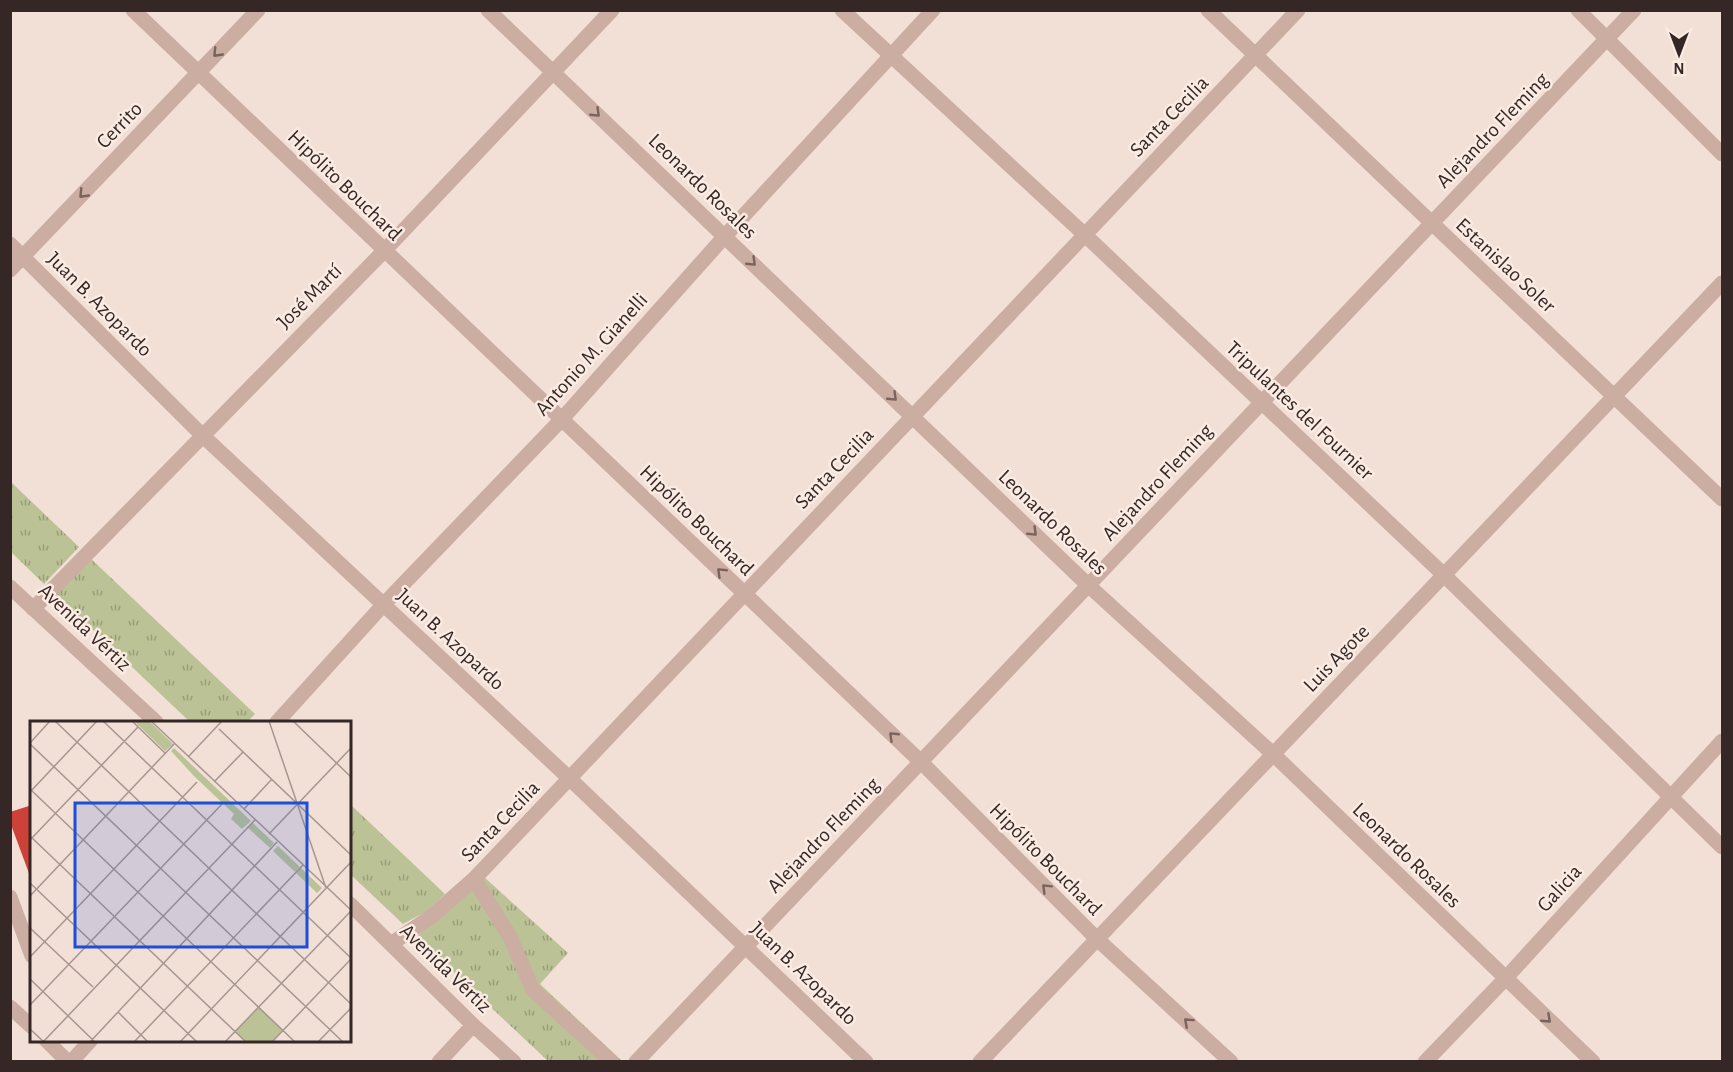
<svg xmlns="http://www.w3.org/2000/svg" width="1733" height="1072" font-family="'Alegreya Sans',sans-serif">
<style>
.park{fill:url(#park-tufts)}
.building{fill:#ce4139}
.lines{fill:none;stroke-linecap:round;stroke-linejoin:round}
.minor{stroke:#cbada2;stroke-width:15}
.oneway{stroke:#78635d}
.labels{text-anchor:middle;stroke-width:5;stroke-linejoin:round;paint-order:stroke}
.street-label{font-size:21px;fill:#352725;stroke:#faebe3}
.inset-road{fill:none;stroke:#a69690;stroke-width:1.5}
.view{fill:#1d4ed8;fill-opacity:0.15;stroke:#1d4ed8;stroke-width:3}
.inset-edge{fill:none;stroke:#352725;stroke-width:3}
</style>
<defs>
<pattern id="park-tufts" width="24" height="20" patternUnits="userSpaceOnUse" patternTransform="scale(1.5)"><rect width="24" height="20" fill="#bbc296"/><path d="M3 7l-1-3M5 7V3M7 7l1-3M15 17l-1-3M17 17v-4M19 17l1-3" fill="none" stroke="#999e7a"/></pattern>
</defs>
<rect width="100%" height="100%" fill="#f2e0d7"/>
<path class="park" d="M11 482 79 547 44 584 11 552Z
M89 557 255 714 247 722H190L54 593Z
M350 804 445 894 427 911 403 924 350 874Z
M484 877 568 953 540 984 622 1061H548L416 937Z"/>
<path class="building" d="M32 805V876H30L10 822V812Z"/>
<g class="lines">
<path class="minor" d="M133 10 921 762 1097 939 1231 1062
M488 10 1088 585 1273 754 1593 1062
M842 10 1085 235 1444 575 1722 847
M1208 10 1722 499
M1578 10 1722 154
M10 244 202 435 569 778 866 1062
M10 270 258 10
M10 587 156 722
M33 609 384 251 612 10
M277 722 384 604 562 419 725 236 933 10
M474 879 510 937 533 990 612 1062
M10 897 32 956
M350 904 473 1025 514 1062
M391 944 432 916 474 879 1298 10
M10 1007 32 1027
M46 1040 68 1062
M71 1062 91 1040
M439 1062 473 1025
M636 1062 1634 10
M980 1062 1722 283
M1425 1062 1505 979 1722 741"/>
</g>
<defs><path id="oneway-chevron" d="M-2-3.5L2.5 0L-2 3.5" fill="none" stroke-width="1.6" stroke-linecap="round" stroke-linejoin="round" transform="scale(1.5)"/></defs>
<g class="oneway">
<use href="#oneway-chevron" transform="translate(217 53) rotate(134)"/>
<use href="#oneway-chevron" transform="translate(596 113) rotate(44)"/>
<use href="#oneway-chevron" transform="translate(83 194) rotate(134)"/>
<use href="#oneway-chevron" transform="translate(752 262) rotate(44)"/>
<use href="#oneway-chevron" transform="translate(893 397) rotate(44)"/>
<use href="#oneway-chevron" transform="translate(1033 532) rotate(44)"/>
<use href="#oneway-chevron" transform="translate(721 572) rotate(-136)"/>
<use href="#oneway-chevron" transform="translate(893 736) rotate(-136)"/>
<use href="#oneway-chevron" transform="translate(1046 888) rotate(-135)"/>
<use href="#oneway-chevron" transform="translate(1547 1019) rotate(43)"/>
<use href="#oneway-chevron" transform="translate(1188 1022) rotate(-138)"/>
</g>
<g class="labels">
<g class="street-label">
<text transform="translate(1169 116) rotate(-46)" y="7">Santa Cecilia</text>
<text transform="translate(119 125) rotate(-46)" y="7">Cerrito</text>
<text transform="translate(1492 130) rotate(-46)" y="7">Alejandro Fleming</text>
<text transform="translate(345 185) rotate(44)" y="7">Hipólito Bouchard</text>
<text transform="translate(703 186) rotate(44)" y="7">Leonardo Rosales</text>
<text transform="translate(1506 265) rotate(43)" y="7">Estanislao Soler</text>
<text transform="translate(309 296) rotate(-45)" y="7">José Martí</text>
<text transform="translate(100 304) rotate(45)" y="7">Juan B. Azopardo</text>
<text transform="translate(591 354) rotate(-48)" y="7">Antonio M. Gianelli</text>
<text transform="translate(1300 410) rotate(43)" y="7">Tripulantes del Fournier</text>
<text transform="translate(834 468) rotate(-46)" y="7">Santa Cecilia</text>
<text transform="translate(1157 482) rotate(-47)" y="7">Alejandro Fleming</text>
<text transform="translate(697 520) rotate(44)" y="7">Hipólito Bouchard</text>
<text transform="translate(1053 522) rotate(44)" y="7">Leonardo Rosales</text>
<text transform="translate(85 627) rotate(43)" y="7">Avenida Vértiz</text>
<text transform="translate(451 639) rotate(43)" y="7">Juan B. Azopardo</text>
<text transform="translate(1336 658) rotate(-46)" y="7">Luis Agote</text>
<text transform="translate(500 821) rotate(-46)" y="7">Santa Cecilia</text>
<text transform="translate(823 835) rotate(-46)" y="7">Alejandro Fleming</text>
<text transform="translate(1407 855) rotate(44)" y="7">Leonardo Rosales</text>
<text transform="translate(1046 859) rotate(45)" y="7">Hipólito Bouchard</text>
<text transform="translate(1559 888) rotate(-48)" y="7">Galicia</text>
<text transform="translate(446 968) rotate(44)" y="7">Avenida Vértiz</text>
<text transform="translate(804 973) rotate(44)" y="7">Juan B. Azopardo</text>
</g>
</g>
<g transform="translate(30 721)">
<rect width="321" height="321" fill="#f2e0d7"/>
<path d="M104 0H119L143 23 135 30ZM144 27 221 100 212 108 201 98 204 93 164 55 141 30ZM223 102 244 122 240 127 217 106ZM248 125 270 146 265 151 243 130ZM271 147 292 167 287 172 266 152ZM229 286 253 309 242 321H216L205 310Z" fill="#bbc296"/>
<path class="inset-road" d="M25 0 321 283M73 0 321 237M102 0 135 32M121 0 321 189M239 0 296 167M263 0 321 56M189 8 321 134M0 22 20 0M0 23 313 321M159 35 192 0M184 61 213 31M0 68 265 321M0 71 67 0M214 88 242 58M239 113 321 27M0 115 216 321M0 119 108 6M0 162 167 321M0 175 145 22M0 207 63 266M0 236 167 61M0 258 65 321M0 284 193 82M88 291 118 321M0 308 14 321M13 321 225 99M60 321 247 121M104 321 273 144M150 321 321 141M195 321 321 190M242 321 321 238M288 321 321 287"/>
<path class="view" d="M45 82H277V226H45Z"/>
<rect width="321" height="321" class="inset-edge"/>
</g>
<rect width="1733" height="1072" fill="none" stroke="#352725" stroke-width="24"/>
<g transform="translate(1679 54) rotate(180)" stroke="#faebe3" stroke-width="4.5" paint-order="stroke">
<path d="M0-4.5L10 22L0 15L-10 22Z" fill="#352725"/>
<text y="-9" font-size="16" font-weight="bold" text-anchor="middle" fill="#352725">N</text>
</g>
</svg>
